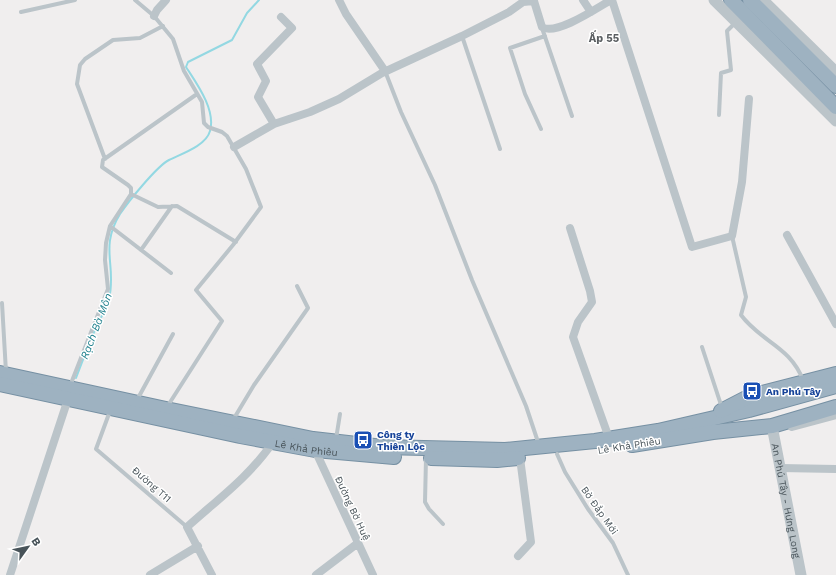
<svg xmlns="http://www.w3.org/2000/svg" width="836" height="575" font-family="'Work Sans',sans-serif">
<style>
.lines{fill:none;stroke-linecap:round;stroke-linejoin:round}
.stream{stroke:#93d8e2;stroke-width:2}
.trunk-casing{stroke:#7690a3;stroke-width:16}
.service{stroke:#bbc4c9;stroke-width:4}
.minor{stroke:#bbc4c9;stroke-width:8}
.tertiary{stroke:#bbc4c9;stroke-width:11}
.trunk{stroke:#9eb2c1;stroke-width:14}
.labels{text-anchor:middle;stroke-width:3;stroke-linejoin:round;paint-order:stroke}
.transit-label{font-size:10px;font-weight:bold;fill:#164399;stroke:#fff;text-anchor:start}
.street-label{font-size:10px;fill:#485359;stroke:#fff}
.neighbourhood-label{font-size:11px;font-weight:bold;fill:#5b5f62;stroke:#fff}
.water-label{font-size:11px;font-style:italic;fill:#1b7e8b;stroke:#fff}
</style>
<rect width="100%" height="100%" fill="#f0eeee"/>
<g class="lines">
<path class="stream" d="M76 378C82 362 88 346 95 330 99 320 106 310 109 299 117 266 99 248 120 214 128 202 157 166 169 160 181 154 206 146 210 131 216 110 197 84 186 67L188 62 232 40 247 13 259 0"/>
<g class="trunk-casing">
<g id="trunk">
<path d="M731 0 836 107"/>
<path d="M750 0 836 86"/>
<path d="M0 373 166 409 313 439 383 447 505 450 595 441 658 431 749 410 836 386"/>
<path id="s2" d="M0 384 240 436 315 450 394 457"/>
<path d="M721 411 750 396 836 374"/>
<path d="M632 445 713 432 772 426 836 407"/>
<path d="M431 458 497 460 518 458"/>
</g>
</g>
<path class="service" d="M135 0 154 16 173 39 184 71 202 102 204 123 208 127 222 132 227 136 246 169 261 207 233 245 196 290 222 321 167 407
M21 12 75 0
M542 28 572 116
M462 36 500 149
M385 71 401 112 435 185 472 280 526 406 539 445
M719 115 721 73 731 70 727 31 736 22
M541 129 525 94 510 48 545 36
M105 159 77 84 80 65 85 59 113 40 140 38 163 26
M131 194 158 207 177 206 236 242
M110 226 171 273
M732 236 746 297 741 315C761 342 790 346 803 380
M141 250 172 206
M2 303 6 372
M702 347 722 408
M70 386 108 289 105 260 106 243 110 226 131 194V188L128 185 102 167 103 160 197 94
M137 400 173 334
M110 411 96 449 187 527
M233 420 254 385 308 308 297 286
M336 439 340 414
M557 454 565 472 588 509 613 543 628 575
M426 458 425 502 429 509 443 524"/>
<path class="minor" d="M339 0 346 14 385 71
M583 0 591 12
M612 0 692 247 732 236 742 182 749 99
M154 16 157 10 166 0
M274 124 258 97 266 81 257 64 292 28 281 17
M234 147 274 124 310 112 339 99 382 73 462 36 509 12 523 2 534 1 542 27C556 36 597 8 611 0
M570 228 590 291 592 302 578 322 573 337 609 438
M787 235 836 324
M792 427 836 415
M315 450 373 575
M780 468 836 469
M518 556 531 542 520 458
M10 575 68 399
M150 575 198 546
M212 575 187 527C217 500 250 476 273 442
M316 575 358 543"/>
<g class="tertiary">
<path d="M714 0 836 121"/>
<path d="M763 0 836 72"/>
<path id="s1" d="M772 426 801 575"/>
</g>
<use href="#trunk" class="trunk"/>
</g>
<defs>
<g id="bus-square" transform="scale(1)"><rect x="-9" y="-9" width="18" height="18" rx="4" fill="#1a4fb4" stroke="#fff"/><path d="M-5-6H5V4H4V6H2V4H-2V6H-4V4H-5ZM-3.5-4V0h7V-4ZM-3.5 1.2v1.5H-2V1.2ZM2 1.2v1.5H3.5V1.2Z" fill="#fff"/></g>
</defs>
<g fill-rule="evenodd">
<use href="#bus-square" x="752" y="391"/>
<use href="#bus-square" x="363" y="440"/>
</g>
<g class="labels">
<g class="transit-label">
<text x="766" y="395">An Phú Tây</text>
<text x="377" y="438">Công ty<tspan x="377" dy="12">Thiên Lộc</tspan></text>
</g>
<g class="street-label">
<text transform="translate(629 445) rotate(-9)" y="4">Lê Khả Phiêu</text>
<text dy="4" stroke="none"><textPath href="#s2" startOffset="313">Lê Khả Phiêu</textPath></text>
<text transform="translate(152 484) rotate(41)" y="4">Đường T11</text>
<text dy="4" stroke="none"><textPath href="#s1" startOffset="76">An Phú Tây - Hưng Long</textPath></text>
<text transform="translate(353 508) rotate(65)" y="4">Đường Bờ Huệ</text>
<text transform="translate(600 510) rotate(55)" y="4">Bờ Đắp Mới</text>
</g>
<g class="neighbourhood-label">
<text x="604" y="42">Ấp 55</text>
</g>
<g class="water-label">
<text transform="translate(96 326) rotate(-69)" y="4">Rạch Bà Môn</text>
</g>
</g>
<g transform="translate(28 547) rotate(57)" stroke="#ffffff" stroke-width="3" paint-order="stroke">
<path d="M0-3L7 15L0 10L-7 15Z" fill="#485359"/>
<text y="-6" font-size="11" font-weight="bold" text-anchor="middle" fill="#485359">B</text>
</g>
</svg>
